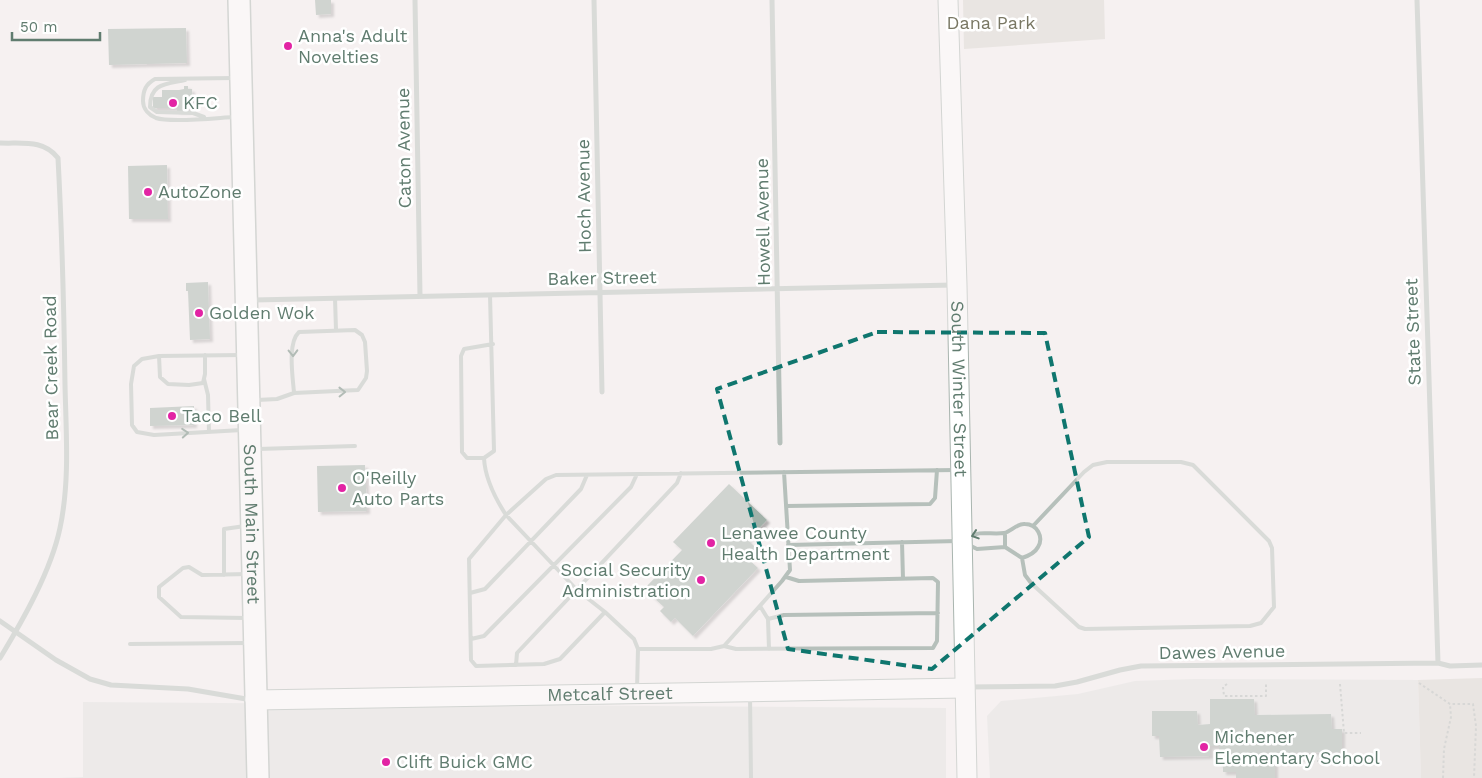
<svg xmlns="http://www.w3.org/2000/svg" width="1482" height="778" font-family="'Work Sans',sans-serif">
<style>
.built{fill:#e2e3e1}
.green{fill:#dad7d0}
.building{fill:#a2b1a9;filter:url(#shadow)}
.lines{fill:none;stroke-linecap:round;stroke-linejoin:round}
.secondary-casing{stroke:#a9b5af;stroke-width:21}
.primary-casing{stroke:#abb5b0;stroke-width:24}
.path{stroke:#b2b9b5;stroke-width:2;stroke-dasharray:2.5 2.5;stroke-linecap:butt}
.lane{stroke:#b6c0bb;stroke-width:4}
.street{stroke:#b6c0bb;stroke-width:5}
.secondary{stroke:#fff;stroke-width:19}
.primary{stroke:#fff;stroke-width:21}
.oneway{stroke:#607c6f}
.marked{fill:none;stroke:#0f766e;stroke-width:4;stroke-dasharray:10 6;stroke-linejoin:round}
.poi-dot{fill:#e224a4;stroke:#fff;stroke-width:2}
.labels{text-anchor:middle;stroke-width:5;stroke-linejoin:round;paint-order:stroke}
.park-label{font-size:18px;fill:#797763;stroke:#fff}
.poi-label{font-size:18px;fill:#607c6f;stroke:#fff;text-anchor:start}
.street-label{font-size:18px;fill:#607c6f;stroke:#fff}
</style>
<defs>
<filter id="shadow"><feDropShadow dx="3" dy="3" stdDeviation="1" flood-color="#0004"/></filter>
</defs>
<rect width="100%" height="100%" fill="#f5f1f1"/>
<path class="built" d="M1194 679 1418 680 1421 778H990L987 716 1001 701 1078 694 1135 681Z
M83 702 946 708V778H59L83 777Z"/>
<path class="green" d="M963 0H1104L1105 39 964 49Z
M1482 678V778H1421L1418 680Z"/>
<path class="building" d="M315 0H331V14L316 15Z
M186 28 187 63 109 65 108 29Z
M184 86H188V89H192L193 108H188V111H177V108H153V97H162V90H179L184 89Z
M167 165 168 219H129L128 166Z
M208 282 210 339 190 340 188 291H186V283Z
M194 406V425L150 426V408Z
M365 465 367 511 318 512 317 466Z
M729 484 767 520 748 540 757 549 748 559 758 568 693 636 675 618 671 622 660 611 664 607 644 589 682 550 673 542Z
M1210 699H1254L1255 715 1331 714 1332 729H1342V752L1275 753V778H1236V772H1223V764H1219V746H1210V756L1160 757 1159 736H1152V711H1197L1198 725 1210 724Z"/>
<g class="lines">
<g class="secondary-casing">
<g id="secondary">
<path id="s1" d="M948 0 957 285 967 778"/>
<path id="s2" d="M255 700 964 688"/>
</g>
</g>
<g class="primary-casing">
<g id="primary">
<path id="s3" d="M239 0 258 778"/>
</g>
</g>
<path class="path" d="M1419 683 1450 704H1473L1476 726 1474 778
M1227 684 1223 687 1224 696H1266V683
M1340 684 1344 733H1361
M1277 761H1361
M1443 778 1444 749 1451 717 1450 704"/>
<path class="lane" d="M185 80C166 84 150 83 150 107L157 112 193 113 204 117
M234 117C216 118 171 123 156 118 149 115 143 109 143 101 143 90 146 84 155 79L234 78
M490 295 494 451 484 458C485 479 495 498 506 515L577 590 605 612 634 639 638 649 637 689
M335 298 336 330
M241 355 159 356 142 359 134 366 131 384 132 425 137 432 154 435 242 430
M159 356 160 377 168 384 189 385 203 383 205 374V355
M204 379 208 395 209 432
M257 400 277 399 294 393 358 390 366 378 367 371 365 342 362 335 355 330 299 332C287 343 293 378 294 393
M258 449 355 446
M484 458H467L462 452 461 356 464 349 493 344
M786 506 930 504 935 498 937 470
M902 542 903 579
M967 544 977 549 1005 547 1022 558C1028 556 1035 553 1038 547 1044 537 1037 524 1025 524 1017 523 1011 532 1004 533 991 535 980 530 969 537
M788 545 958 541
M1005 547V533
M1022 558 1025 575 1031 583 1079 627 1085 629 1250 626 1261 623 1274 607 1272 548 1269 541 1193 465 1181 462H1107L1093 465 1084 472 1033 526
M224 575V529L245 526
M470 593 485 589 581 489 587 475
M760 606 768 619 769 649
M605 612 560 659 544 664 476 666 471 660 469 559 506 515 546 479 556 475 956 470
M246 618 181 617 159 597V587L183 568 189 567 202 575 247 574
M768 619 784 615 938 613
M471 639 484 636 631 487 637 474
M130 644 247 643
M724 646 736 649 933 648 937 641 938 582 933 578 799 581 786 577
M638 649H711L724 646 782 581 790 570 784 472
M516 665 517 653 677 483 681 473
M750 696 751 778"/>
<path class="street" d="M415 0 420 296
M594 0 602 392
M772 0 780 443
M1417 0 1438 663
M0 143C22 144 43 139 58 158 62 234 64 309 65 385 66 432 70 481 60 528 51 571 23 620 0 658
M250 300 954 285
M0 621 56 660 90 679 111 685 188 689 252 700
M968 687 1055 686 1077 682 1120 670 1141 666 1438 663 1450 666 1482 665"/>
<use href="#secondary" class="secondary"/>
<use href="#primary" class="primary"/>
</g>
<defs><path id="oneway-chevron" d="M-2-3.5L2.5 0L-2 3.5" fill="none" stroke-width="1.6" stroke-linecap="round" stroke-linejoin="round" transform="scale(1.25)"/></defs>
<g class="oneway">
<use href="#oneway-chevron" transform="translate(293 353) rotate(89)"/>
<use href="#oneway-chevron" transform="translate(342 392) rotate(-1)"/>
<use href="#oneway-chevron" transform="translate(185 433) rotate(-4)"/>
<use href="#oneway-chevron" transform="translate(975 535) rotate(162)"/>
</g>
<path d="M0 0H1482V778H0ZM877 332 1045 333 1089 537 932 669 788 649 717 389Z" fill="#f5f1f1" fill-opacity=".55" fill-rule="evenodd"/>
<path class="marked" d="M877 332 1045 333 1089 537 932 669 788 649 717 389Z"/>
<g class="poi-dot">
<circle cx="288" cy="46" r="5"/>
<circle cx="173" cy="103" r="5"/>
<circle cx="148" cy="192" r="5"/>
<circle cx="199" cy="313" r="5"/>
<circle cx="172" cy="416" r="5"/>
<circle cx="342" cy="488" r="5"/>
<circle cx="711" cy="543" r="5"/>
<circle cx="701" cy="580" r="5"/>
<circle cx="1204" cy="747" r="5"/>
<circle cx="386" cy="762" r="5"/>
</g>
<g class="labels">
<g class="park-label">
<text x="991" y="29">Dana Park</text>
</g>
<g class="poi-label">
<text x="298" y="42">Anna's Adult<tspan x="298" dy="21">Novelties</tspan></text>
<text x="183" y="109">KFC</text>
<text x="158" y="198">AutoZone</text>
<text x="209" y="319">Golden Wok</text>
<text x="182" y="422">Taco Bell</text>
<text x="352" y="484">O'Reilly<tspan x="352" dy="21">Auto Parts</tspan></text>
<text x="721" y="539">Lenawee County<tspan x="721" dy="21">Health Department</tspan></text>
<text x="691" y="576" text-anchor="end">Social Security<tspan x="691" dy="21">Administration</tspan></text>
<text x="1214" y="743">Michener<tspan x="1214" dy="21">Elementary School</tspan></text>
<text x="396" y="768">Clift Buick GMC</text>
</g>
<g class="street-label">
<text transform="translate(404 148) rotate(-91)" y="6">Caton Avenue</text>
<text transform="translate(584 196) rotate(-91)" y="6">Hoch Avenue</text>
<text transform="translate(763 222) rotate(-91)" y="6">Howell Avenue</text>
<text transform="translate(602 278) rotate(-1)" y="6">Baker Street</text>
<text transform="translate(1413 332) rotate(-92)" y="6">State Street</text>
<text transform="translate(51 368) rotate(-91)" y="6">Bear Creek Road</text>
<text dy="6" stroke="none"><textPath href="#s1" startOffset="389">South Winter Street</textPath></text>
<text dy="6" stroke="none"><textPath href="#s3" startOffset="524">South Main Street</textPath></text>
<text transform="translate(1222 652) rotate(-1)" y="6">Dawes Avenue</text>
<text dy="6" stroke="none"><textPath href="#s2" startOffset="355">Metcalf Street</textPath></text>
</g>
</g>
<path d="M12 32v8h88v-8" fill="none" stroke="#607c6f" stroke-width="2.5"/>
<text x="20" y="32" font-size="15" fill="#607c6f" stroke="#ffffff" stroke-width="4" paint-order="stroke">50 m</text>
</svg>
